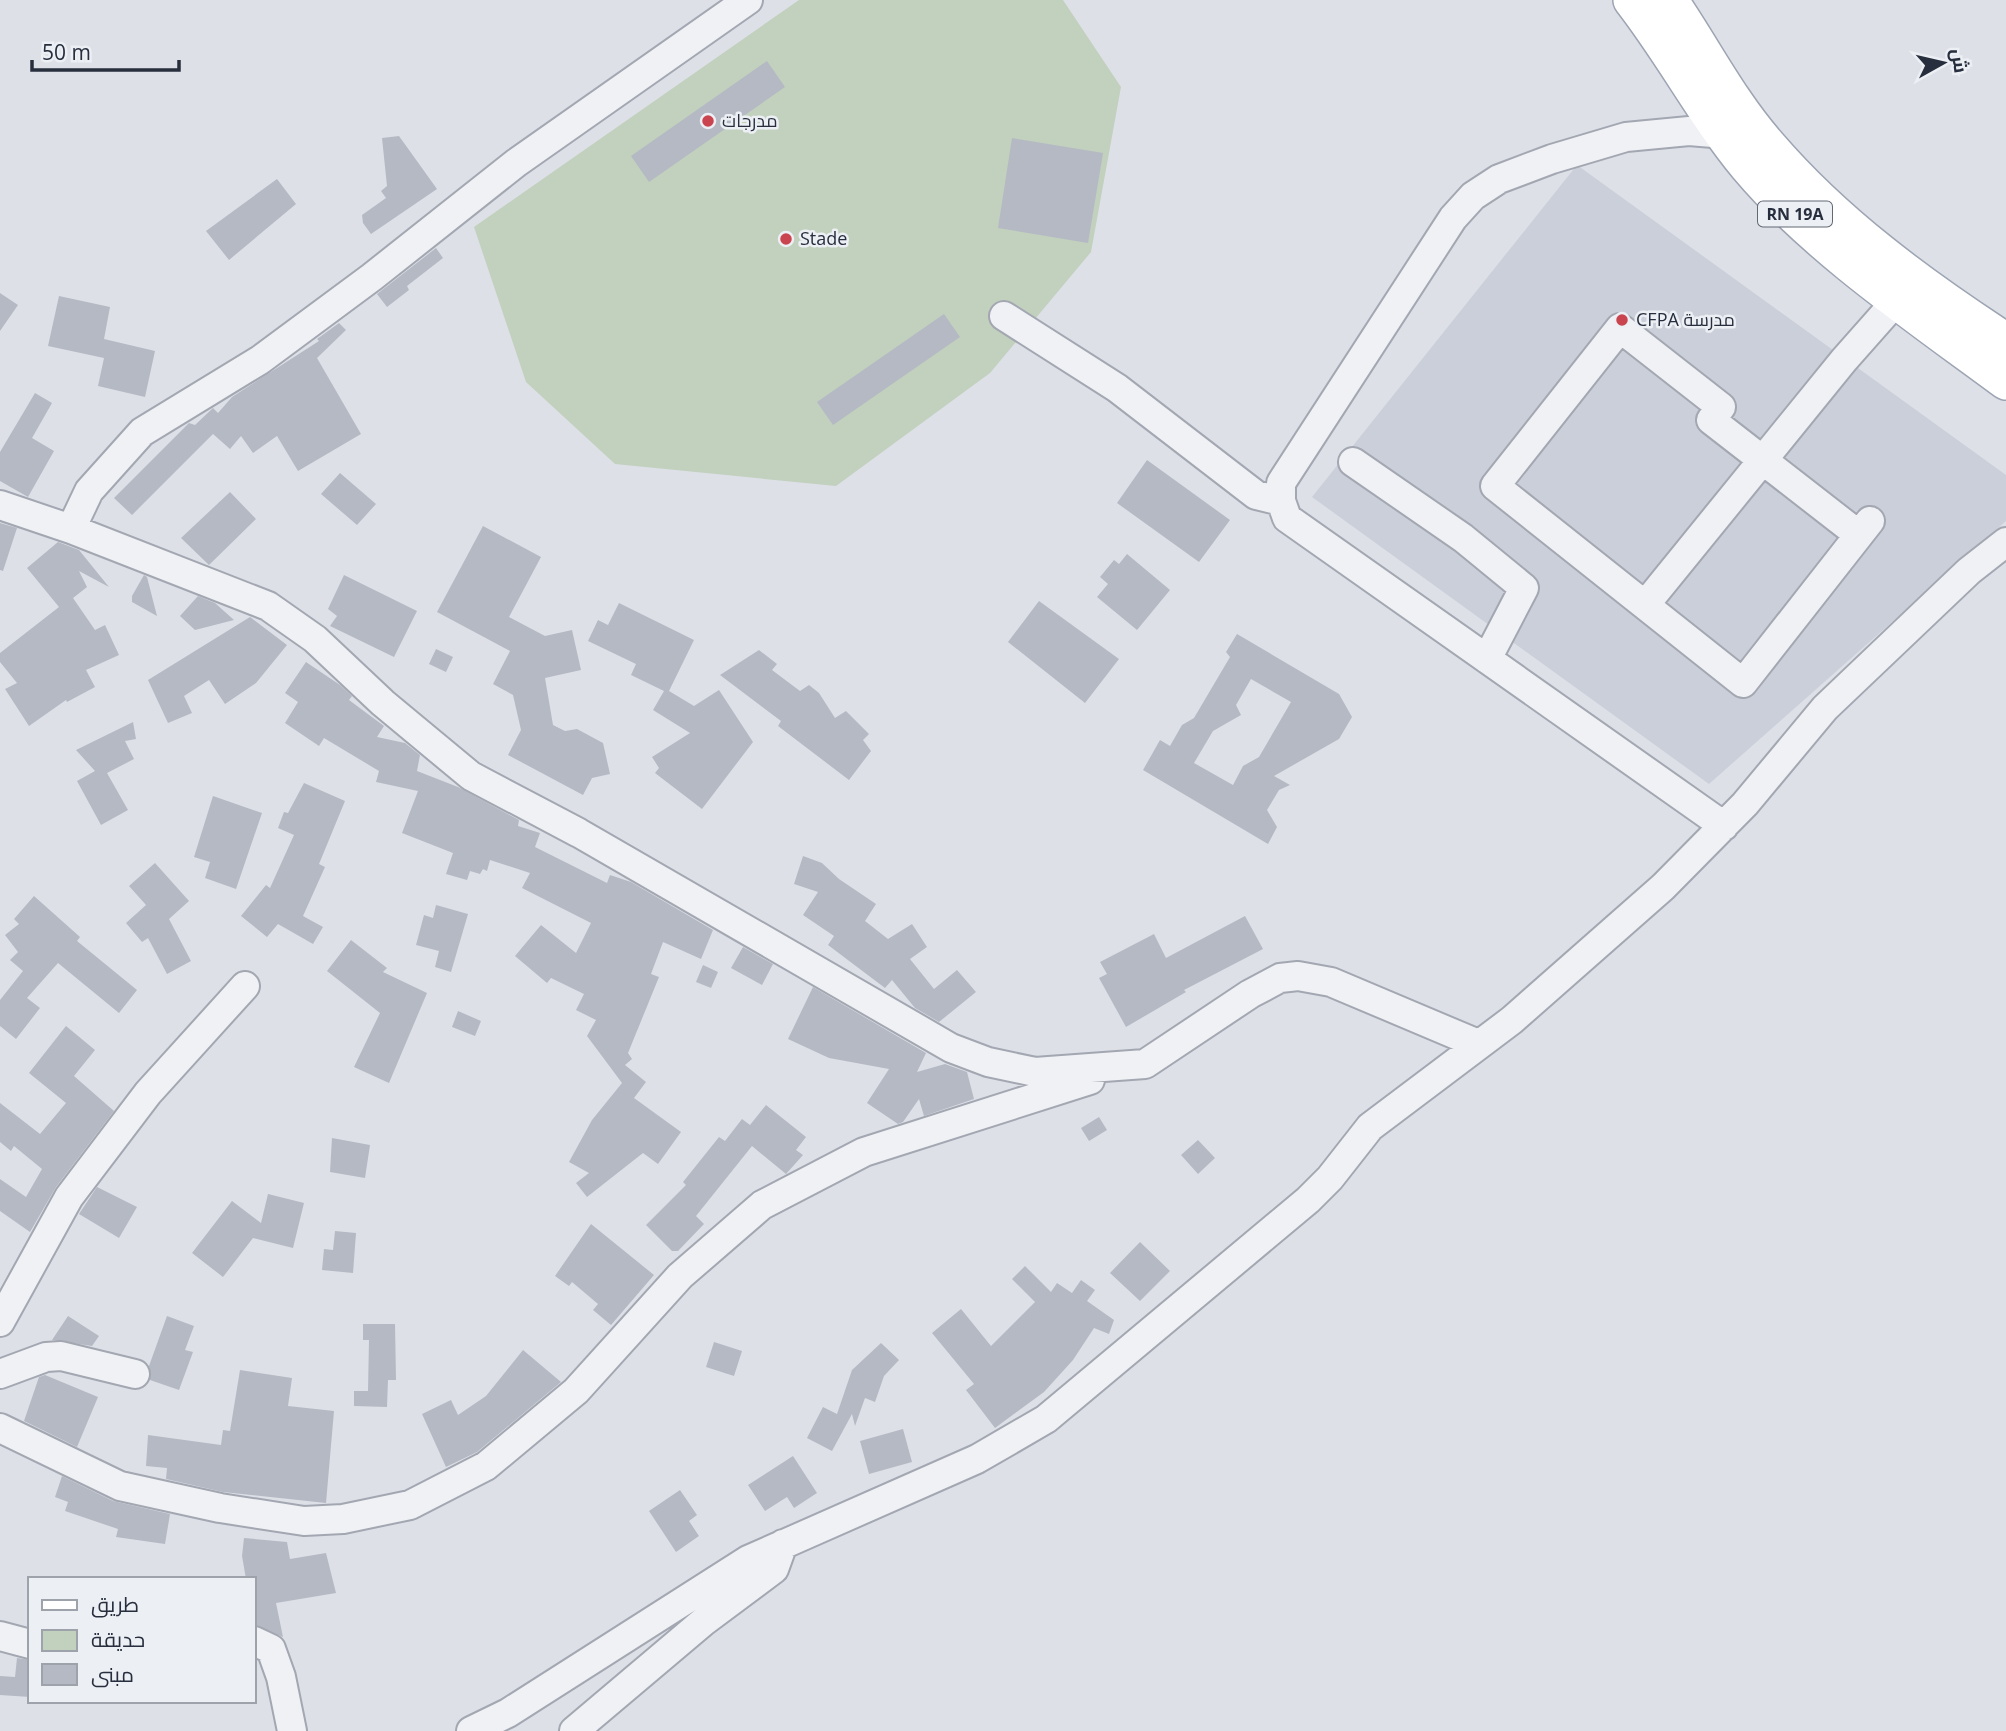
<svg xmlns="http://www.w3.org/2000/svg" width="2006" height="1731" font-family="'Open Sans',Cairo,sans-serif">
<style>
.built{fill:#cbcfd9}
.green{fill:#c2d0be}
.building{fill:#b5b9c3;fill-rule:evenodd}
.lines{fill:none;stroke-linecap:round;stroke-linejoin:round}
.minor-casing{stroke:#a3a7b1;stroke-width:32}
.major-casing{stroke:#9da4b2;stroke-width:40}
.minor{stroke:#f0f1f5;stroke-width:28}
.major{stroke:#fff;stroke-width:37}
.poi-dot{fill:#ca444f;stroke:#eceff4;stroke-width:2.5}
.labels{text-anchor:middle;stroke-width:5;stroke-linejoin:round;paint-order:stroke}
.shield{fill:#eceff4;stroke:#626874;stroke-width:2}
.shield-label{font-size:16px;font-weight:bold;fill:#272e3d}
.poi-label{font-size:18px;fill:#272e3d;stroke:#eceff4;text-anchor:start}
</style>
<rect width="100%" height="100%" fill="#dde0e7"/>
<path class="built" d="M1577 165 2006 475V521L1709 784 1312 497Z"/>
<path class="green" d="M799 0H1063L1121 87 1091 252 990 373 836 486 615 464 526 382 474 227Z"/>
<path class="building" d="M767 61 785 87 649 182 631 156Z
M399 136 437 189 371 234 363 223 362 215 386 198 381 191 387 186 382 138Z
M1012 138 1103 153 1088 243 998 228Z
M277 179 296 204 229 260 206 231Z
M436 248 443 258 407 286 409 290 387 307 377 294Z
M0 293 18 305 0 331Z
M59 296 110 307 104 339 155 351 145 397 98 386 104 358 48 346Z
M944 314 960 337 833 425 817 402Z
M339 323 346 330 317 358 361 434 298 471 277 436 253 453 241 436 230 449 213 434 132 515 114 498 189 423 195 425 213 408 218 413 232 397 319 341 317 339Z
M35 393 52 403 32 438 54 451 28 497 0 481V452Z
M1147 460 1230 520 1199 562 1117 503Z
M340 473 376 504 357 525 321 494Z
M230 492 256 519 209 565 181 538Z
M0 523 17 528 3 571 0 570Z
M483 526 541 557 509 617 545 636 572 630 581 670 545 678 553 725 565 731 577 729 603 743 610 774 592 778 583 795 508 755 521 730 513 695 493 684 510 651 437 612Z
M58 542 79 550 109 587 79 571 87 587 73 598 95 630 105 625 119 655 86 670 95 687 67 702 66 700 29 726 5 689 17 683 0 662V653L59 607 27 568Z
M1127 554 1170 590 1137 630 1097 597 1108 584 1100 577 1114 560 1119 564Z
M144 575 147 577 157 616 132 602V596Z
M344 575 417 611 394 657 330 626 337 616 328 609Z
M198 596 215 603 234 620 195 630 180 616Z
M1039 601 1119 659 1085 703 1008 642Z
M619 603 694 640 669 691 694 706 719 690 753 742 702 809 655 773 659 768 652 757 690 733 653 710 664 691 631 675 636 664 588 641 598 620 608 625Z
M250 617 287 645 256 683 225 704 209 680 184 696 192 713 168 723 148 680Z
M1237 634 1339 694 1352 717 1339 739 1274 776 1290 785 1279 790 1267 810 1277 827 1268 844 1143 770 1160 740 1170 746 1182 725 1194 718 1230 657 1226 652ZM1251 679 1291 702 1259 757 1243 766 1233 785 1194 763 1213 731 1241 715 1236 705Z
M436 649 453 657 446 672 429 664Z
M759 650 777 664 772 670 800 691 809 685 819 693 835 718 846 711 869 734 863 740 871 751 849 780 778 726 781 721 720 675Z
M306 662 340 685 352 696 349 700 384 726 377 737 405 743 420 755 417 771 458 787 519 820 518 826 540 833 535 847 607 883 610 875 631 882 713 930 701 959 663 942 651 974 659 977 628 1053 632 1059 625 1065 646 1082 634 1098 681 1132 658 1164 643 1153 587 1197 576 1183 589 1173 569 1162 592 1120 622 1083 587 1036 596 1020 576 1010 584 994 551 978 547 983 515 956 541 925 576 953 591 923 522 888 530 873 490 860 487 871 483 869 480 874 470 871 467 880 446 874 453 853 402 833 418 791 376 782 379 771 324 738 319 746 285 723 298 702 285 693Z
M133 722 136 739 125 741 134 759 107 773 128 810 101 825 77 781 95 771 76 750Z
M304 783 345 801 319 864 325 867 303 916 323 927 313 944 278 924 267 937 241 916 266 885 270 888 294 835 278 828 284 812 288 813Z
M213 796 262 813 236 889 205 878 210 862 194 857Z
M803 856 822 863 839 879 876 904 865 921 888 939 912 924 927 947 910 959 934 989 957 970 976 992 939 1022 915 1008 892 980 885 988 828 945 834 936 803 915 818 892 794 884Z
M155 863 189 901 169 919 191 961 167 974 148 938 142 942 126 923 146 905 129 886Z
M34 896 80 937 77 941 137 990 119 1013 58 963 27 998 40 1008 16 1039 0 1026V1000L23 971 10 960 18 952 5 935 19 924 14 919Z
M436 905 468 914 451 972 435 967 439 951 416 945 424 915 433 918Z
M1245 916 1263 949 1184 990 1186 992 1126 1027 1099 978 1107 974 1100 962 1154 934 1166 958Z
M351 940 387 968 383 972 427 993 389 1083 354 1067 380 1013 327 971Z
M743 947 773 964 762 985 731 968Z
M703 965 718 972 711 988 696 982Z
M813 987 926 1053 917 1072 945 1064 967 1072 974 1099 924 1116 919 1099 903 1122 898 1124 867 1103 889 1069 829 1058 788 1039Z
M458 1011 481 1021 475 1036 452 1027Z
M66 1026 95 1050 74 1076 114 1111 56 1187 30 1232 0 1211V1179L26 1197 42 1169 14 1146 11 1151 0 1142V1103L40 1134 66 1103 29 1073Z
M766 1105 806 1137 796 1150 803 1155 786 1174 752 1146 696 1216 704 1224 678 1251H672L646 1225 686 1185 683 1182 719 1137 725 1141 742 1119 750 1125Z
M1099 1117 1107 1130 1089 1141 1081 1128Z
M332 1138 370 1145 365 1178 330 1172Z
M1198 1140 1215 1158 1198 1174 1181 1155Z
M97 1187 137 1207 119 1238 79 1214Z
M268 1194 304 1203 293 1248 253 1238 223 1277 192 1253 232 1201 261 1223Z
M591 1224 654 1275 611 1325 593 1310 598 1304 572 1282 569 1286 555 1276Z
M335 1231 356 1233 353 1273 322 1270 324 1249 333 1250Z
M1140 1242 1170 1271 1140 1301 1110 1273Z
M1025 1266 1051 1292 1057 1283 1072 1293 1081 1280 1095 1290 1087 1301 1114 1320 1109 1334 1094 1328 1073 1360 1044 1392 995 1428 966 1390 974 1384 932 1333 961 1309 991 1346 1035 1302 1012 1279Z
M68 1316 99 1336 92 1346 52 1340Z
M167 1316 194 1326 185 1350 193 1352 179 1390 150 1380 149 1366Z
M363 1324H395L396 1380H388L387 1407 354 1406V1391H368L369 1340H363Z
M714 1342 742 1351 734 1376 706 1367Z
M881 1343 899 1360 884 1376 875 1402 865 1398 855 1426 852 1414 832 1451 807 1438 823 1407 837 1414 852 1370Z
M523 1350 561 1382 477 1452 446 1467 422 1414 451 1400 458 1415 486 1396Z
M240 1370 292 1378 288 1406 334 1411 326 1503 223 1492 166 1479 167 1468 146 1466 148 1435 221 1445 223 1430 230 1431Z
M45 1375 98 1397 77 1447 24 1421 39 1377Z
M903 1429 912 1462 869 1474 860 1441Z
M793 1456 817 1493 794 1508 787 1497 765 1511 748 1485Z
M62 1476 113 1501 170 1514 165 1544 116 1537 118 1529 65 1511 68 1502 55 1497Z
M680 1490 697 1515 689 1521 699 1536 676 1552 649 1511Z
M244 1538 287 1542 290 1559 326 1553 336 1593 276 1603 283 1637 254 1625V1579H246L242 1556Z
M17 1658 30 1660V1697L0 1695V1676L15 1677Z"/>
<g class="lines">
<g class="minor-casing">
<path id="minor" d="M1004 316 1117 388 1256 495 1281 501
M1353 462 1463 538 1524 588 1487 659
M0 505 71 529 89 491 142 432 260 360 372 277 516 163 748 0
M71 529 268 606 315 639 383 703 471 776 579 833 951 1048 988 1062 1035 1072 1145 1064 1250 994 1280 978 1298 976 1331 982 1478 1044
M1859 535 1711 420 1721 407 1620 328 1495 486 1743 683 1870 521
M1645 605 1844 360 1898 299
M1724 826 1287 518 1281 501V483L1453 218 1473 196 1499 179 1552 159 1626 137 1689 131 1725 134
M0 1322 69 1197 148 1093 245 986
M0 1374 46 1357 61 1356 135 1374
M0 1428 120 1486 220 1508 304 1521 343 1519 410 1505 486 1466 576 1391 680 1276 762 1205 864 1152 1090 1080
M0 1636 30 1644
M254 1641 271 1649 281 1677 292 1731
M471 1731 508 1713 748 1560 977 1459 1046 1419 1308 1200 1330 1178 1370 1127 1512 1020 1663 887 1745 804 1825 708 1969 571 2006 542
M574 1731 703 1622 774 1569 783 1544"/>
</g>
<g class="major-casing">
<path id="major" d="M1632 0C1674 54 1705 114 1748 166 1816 247 1921 318 2006 381
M1669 0C1702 48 1729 102 1768 146 1835 224 1920 286 2006 342"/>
</g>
<use href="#minor" class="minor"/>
<use href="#major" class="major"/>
</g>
<g class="poi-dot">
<circle cx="708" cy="121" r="7"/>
<circle cx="786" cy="239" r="7"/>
<circle cx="1622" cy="320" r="7"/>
</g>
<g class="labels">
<rect class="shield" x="1758" y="201.5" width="74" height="25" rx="5"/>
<g class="shield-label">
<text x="1795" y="220">RN 19A</text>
</g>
<g class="poi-label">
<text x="722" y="127">مدرجات</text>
<text x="800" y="245">Stade</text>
<text x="1636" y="326">CFPA مدرسة</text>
</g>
</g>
<rect x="28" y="1577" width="228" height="126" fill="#eceff4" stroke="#9da2ab" stroke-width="2"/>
<rect x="42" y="1600" width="35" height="10" fill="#ffffff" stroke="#9da2ab" stroke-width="2"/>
<text x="91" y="1612" font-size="21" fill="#272e3d">طريق</text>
<rect x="42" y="1630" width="35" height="21" fill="#c2d0be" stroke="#9da2ab" stroke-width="2"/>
<text x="91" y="1647" font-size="21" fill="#272e3d">حديقة</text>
<rect x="42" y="1664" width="35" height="21" fill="#b5b9c3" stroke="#9da2ab" stroke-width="2"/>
<text x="91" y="1682" font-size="21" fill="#272e3d">مبنى</text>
<g transform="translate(1943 63) rotate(82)" stroke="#eceff4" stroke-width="5" paint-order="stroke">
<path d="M0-5L12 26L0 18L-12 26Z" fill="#272e3d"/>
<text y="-10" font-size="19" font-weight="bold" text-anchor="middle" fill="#272e3d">ش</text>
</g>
<path d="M32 60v10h147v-10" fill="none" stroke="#272e3d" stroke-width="3.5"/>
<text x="42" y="60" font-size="21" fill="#272e3d" stroke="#eceff4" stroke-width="5" paint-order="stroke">50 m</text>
</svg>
